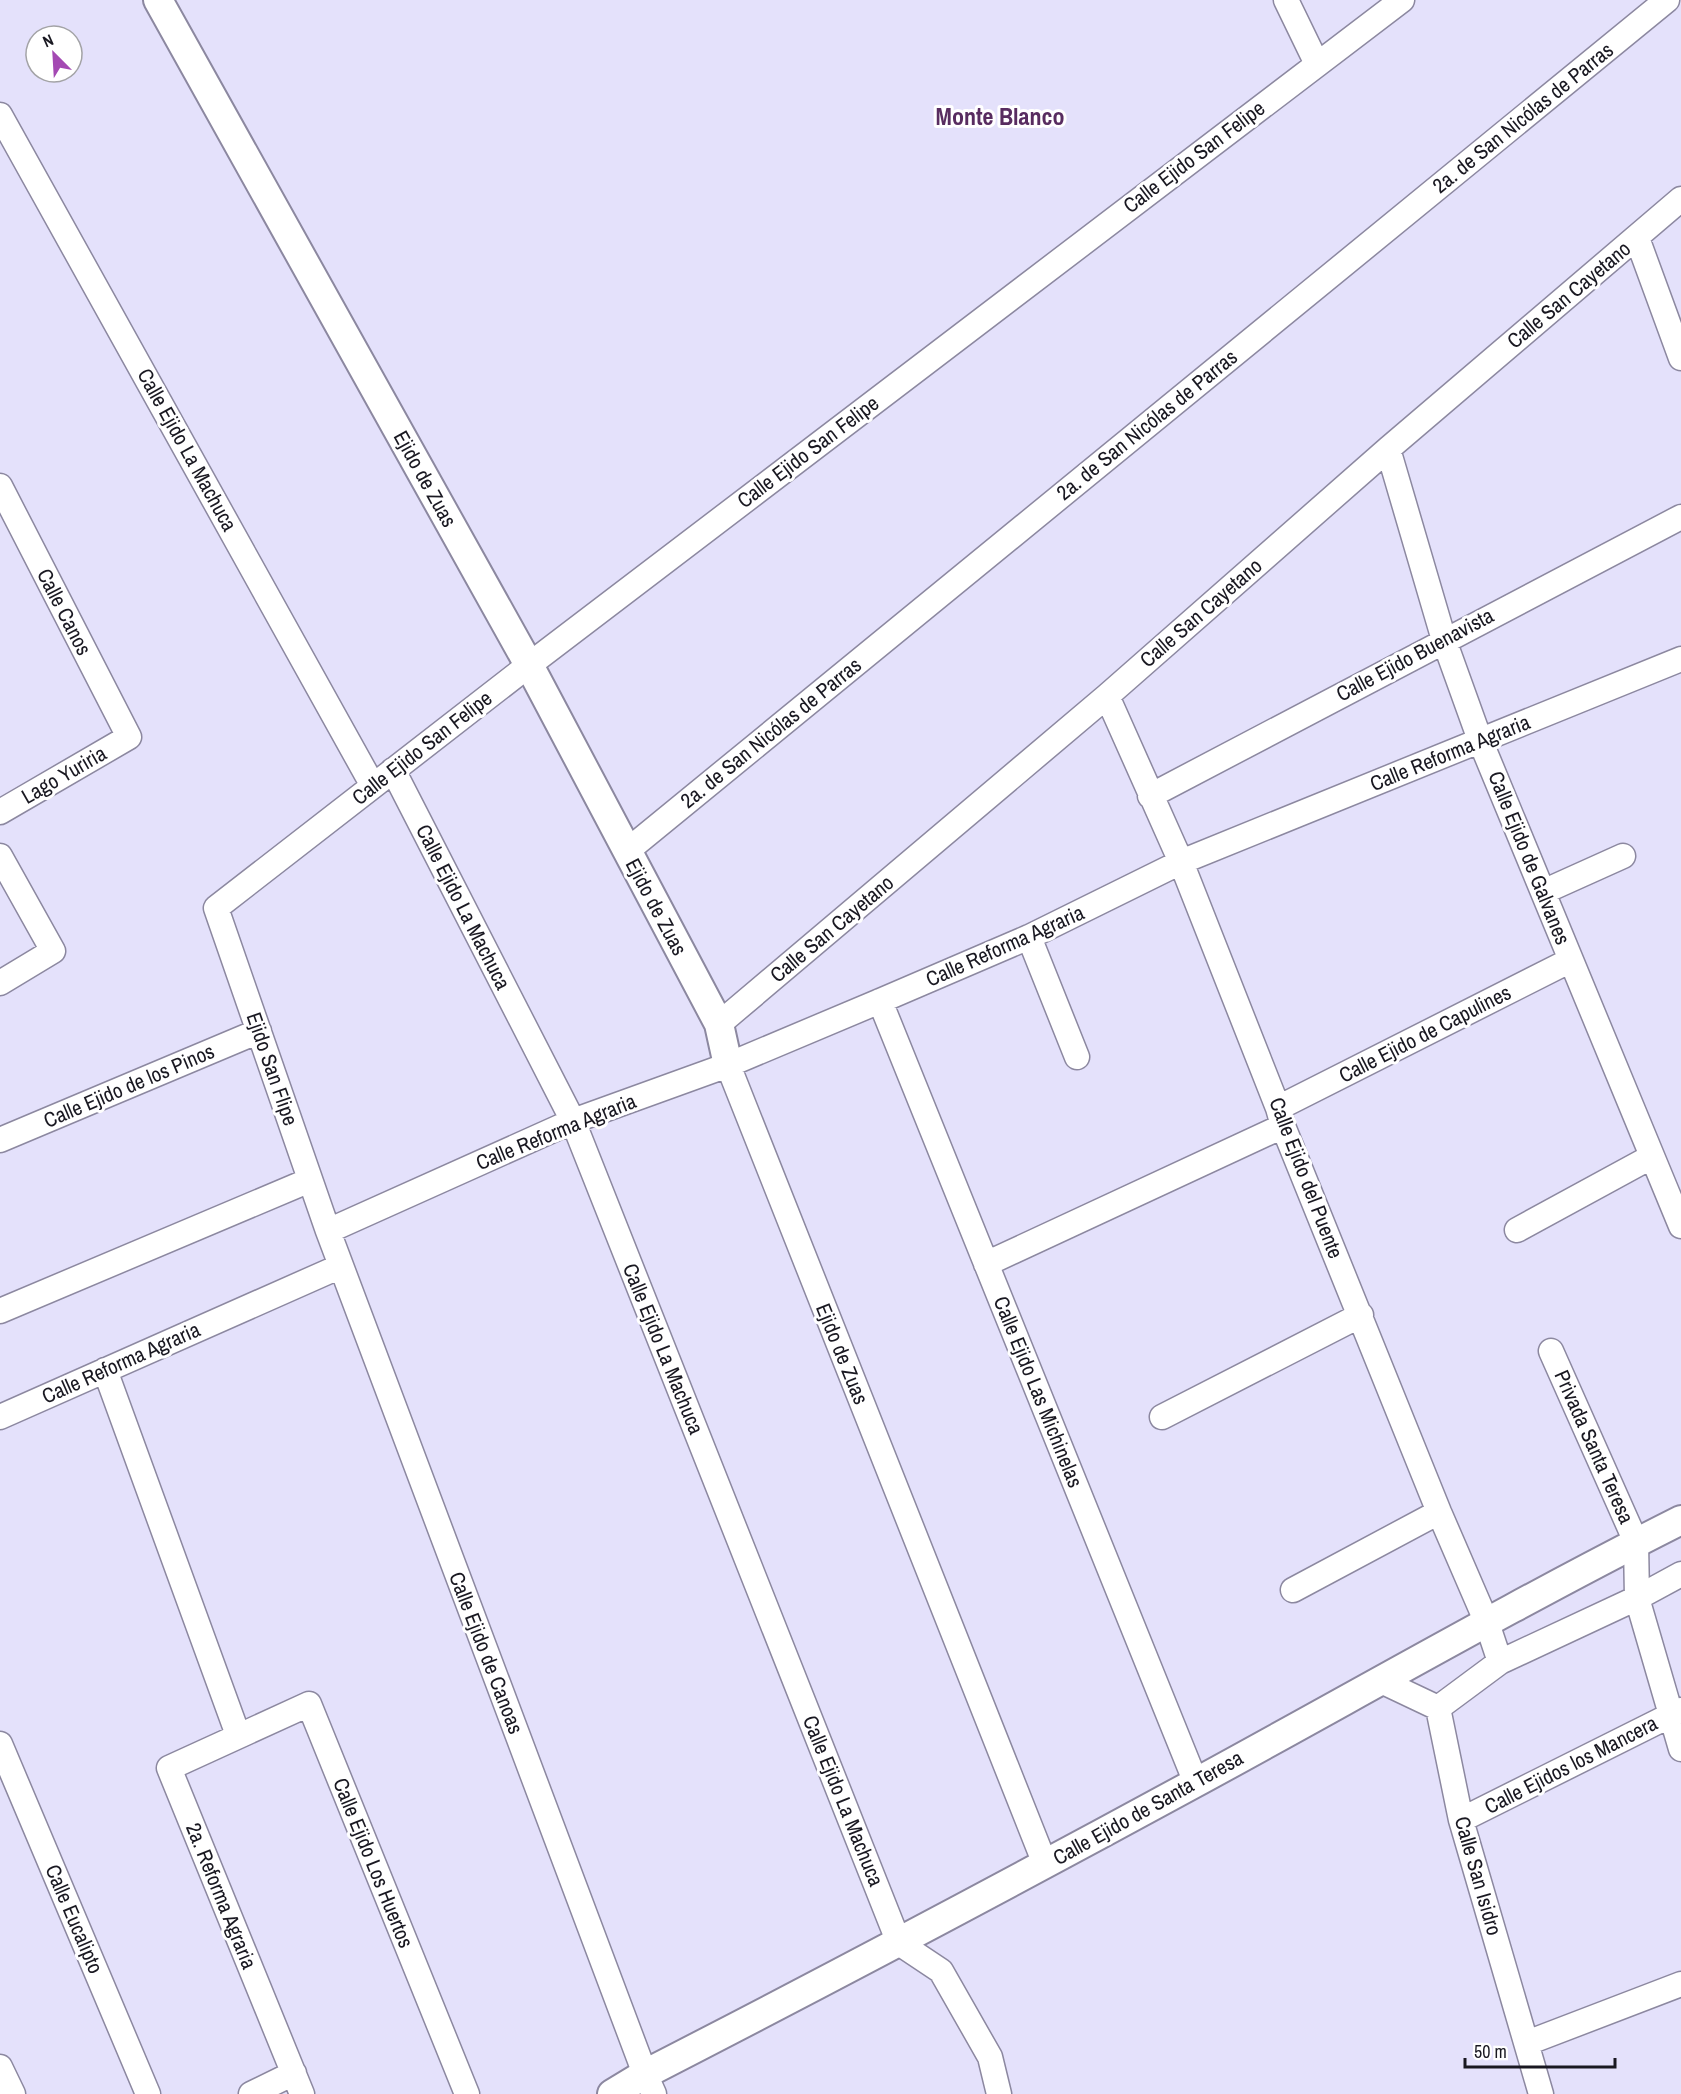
<svg xmlns="http://www.w3.org/2000/svg" width="1681" height="2094" font-family="'Archivo Narrow',sans-serif">
<style>
.lines{fill:none;stroke-linecap:round;stroke-linejoin:round}
.minor-casing{stroke:#8c88a0;stroke-width:27}
.tertiary-casing{stroke:#8c88a0;stroke-width:32}
.minor{stroke:#fff;stroke-width:24}
.tertiary{stroke:#fff;stroke-width:28}
.labels{text-anchor:middle;stroke-width:6;stroke-linejoin:round;paint-order:stroke}
.street-label{font-size:21px;fill:#191821;stroke:#fff}
.quarter-label{font-size:24px;font-weight:bold;fill:#582c60;stroke:#fff}
</style>
<rect width="100%" height="100%" fill="#e4e1fb"/>
<g class="lines">
<g class="minor-casing">
<path id="minor" d="M1286 0 1317 64
M0 115 373 786
M1637 238 1681 358
M1388 449 1444 640 1480 740 1681 1226
M0 486 129 737 0 812
M1107 696 1181 862 1278 1108 1283 1126 1439 1512 1487 1623 1500 1662
M393 770 573 1121 899 1943 941 1971 990 2057 999 2094
M1150 796 1681 517
M627 851 1667 0
M0 856 53 951 0 983
M1543 892 1623 856
M1029 937 1077 1057
M880 1001 1196 1783
M719 1024 1107 696 1388 449 1681 199
M728 1065 1045 1864
M1278 1108 1571 960
M0 1140 259 1031
M1517 1230 1651 1157
M328 1231 573 1121 728 1065 880 1001 1029 937 1181 862 1681 659
M986 1264 1283 1126
M0 1311 310 1180
M1551 1351 1636 1542 1637 1598 1681 1749
M105 1370 238 1735
M0 1417 341 1266
M1162 1417 1361 1315
M1293 1590 1439 1512
M1379 1680 1438 1708
M1438 1708 1461 1820 1541 2094
M1438 1708 1500 1662 1637 1598 1681 1574
M0 1744 148 2094
M1461 1820 1681 1710
M1527 2043 1681 1984
M0 2067 13 2094
M251 2094 294 2073
M302 2094 169 1768 309 1704 467 2094
M654 2094 645 2074 328 1231 216 908 529 665 1402 0"/>
</g>
<g class="tertiary-casing">
<path id="tertiary" d="M158 0 529 665 719 1024 728 1065
M612 2094 645 2074C828 1980 1011 1883 1193 1784 1355 1696 1516 1603 1681 1520"/>
</g>
<use href="#minor" class="minor"/>
<use href="#tertiary" class="tertiary"/>
</g>
<g class="labels">
<g class="street-label">
<text transform="translate(1523 118) rotate(-39)" y="7">2a. de San Nicólas de Parras</text>
<text transform="translate(1194 157) rotate(-37)" y="7">Calle Ejido San Felipe</text>
<text transform="translate(1569 295) rotate(-40)" y="7">Calle San Cayetano</text>
<text transform="translate(1147 425) rotate(-39)" y="7">2a. de San Nicólas de Parras</text>
<text transform="translate(187 450) rotate(61)" y="7">Calle Ejido La Machuca</text>
<text transform="translate(808 452) rotate(-37)" y="7">Calle Ejido San Felipe</text>
<text transform="translate(425 479) rotate(61)" y="7">Ejido de Zuas</text>
<text transform="translate(64 612) rotate(63)" y="7">Calle Canos</text>
<text transform="translate(1201 613) rotate(-41)" y="7">Calle San Cayetano</text>
<text transform="translate(1415 655) rotate(-28)" y="7">Calle Ejido Buenavista</text>
<text transform="translate(771 733) rotate(-39)" y="7">2a. de San Nicólas de Parras</text>
<text transform="translate(422 748) rotate(-38)" y="7">Calle Ejido San Felipe</text>
<text transform="translate(1450 753) rotate(-22)" y="7">Calle Reforma Agraria</text>
<text transform="translate(64 775) rotate(-30)" y="7">Lago Yuriria</text>
<text transform="translate(1529 858) rotate(68)" y="7">Calle Ejido de Galvanes</text>
<text transform="translate(463 907) rotate(63)" y="7">Calle Ejido La Machuca</text>
<text transform="translate(656 907) rotate(62)" y="7">Ejido de Zuas</text>
<text transform="translate(832 929) rotate(-40)" y="7">Calle San Cayetano</text>
<text transform="translate(1005 946) rotate(-24)" y="7">Calle Reforma Agraria</text>
<text transform="translate(1425 1034) rotate(-27)" y="7">Calle Ejido de Capulines</text>
<text transform="translate(272 1069) rotate(71)" y="7">Ejido San Flipe</text>
<text transform="translate(129 1086) rotate(-23)" y="7">Calle Ejido de los Pinos</text>
<text transform="translate(556 1132) rotate(-22)" y="7">Calle Reforma Agraria</text>
<text transform="translate(1306 1178) rotate(69)" y="7">Calle Ejido del Puente</text>
<text transform="translate(663 1349) rotate(68)" y="7">Calle Ejido La Machuca</text>
<text transform="translate(842 1354) rotate(68)" y="7">Ejido de Zuas</text>
<text transform="translate(121 1363) rotate(-24)" y="7">Calle Reforma Agraria</text>
<text transform="translate(1038 1392) rotate(68)" y="7">Calle Ejido Las Michinelas</text>
<text transform="translate(1594 1447) rotate(66)" y="7">Privada Santa Teresa</text>
<text transform="translate(486 1653) rotate(69)" y="7">Calle Ejido de Canoas</text>
<text transform="translate(1571 1765) rotate(-27)" y="7">Calle Ejidos los Mancera</text>
<text transform="translate(843 1801) rotate(68)" y="7">Calle Ejido La Machuca</text>
<text transform="translate(1148 1808) rotate(-29)" y="7">Calle Ejido de Santa Teresa</text>
<text transform="translate(373 1863) rotate(68)" y="7">Calle Ejido Los Huertos</text>
<text transform="translate(1478 1876) rotate(74)" y="7">Calle San Isidro</text>
<text transform="translate(221 1896) rotate(68)" y="7">2a. Reforma Agraria</text>
<text transform="translate(74 1919) rotate(67)" y="7">Calle Eucalipto</text>
</g>
<g class="quarter-label">
<text x="1000" y="125">Monte Blanco</text>
</g>
</g>
<g transform="translate(54 54) rotate(336)"><circle r="28" fill="#ffffff" stroke="#a3a3a6" stroke-width="1.5"/>
<path d="M0-4.5L10 22L0 15L-10 22Z" fill="#a449b3"/>
<text y="-9" font-size="16" font-weight="bold" text-anchor="middle" fill="#191821">N</text>
</g>
<path d="M1465 2058v9h150v-9" fill="none" stroke="#191821" stroke-width="3"/>
<text x="1474" y="2058" font-size="18" fill="#191821" stroke="#ffffff" stroke-width="4.5" paint-order="stroke">50 m</text>
</svg>
